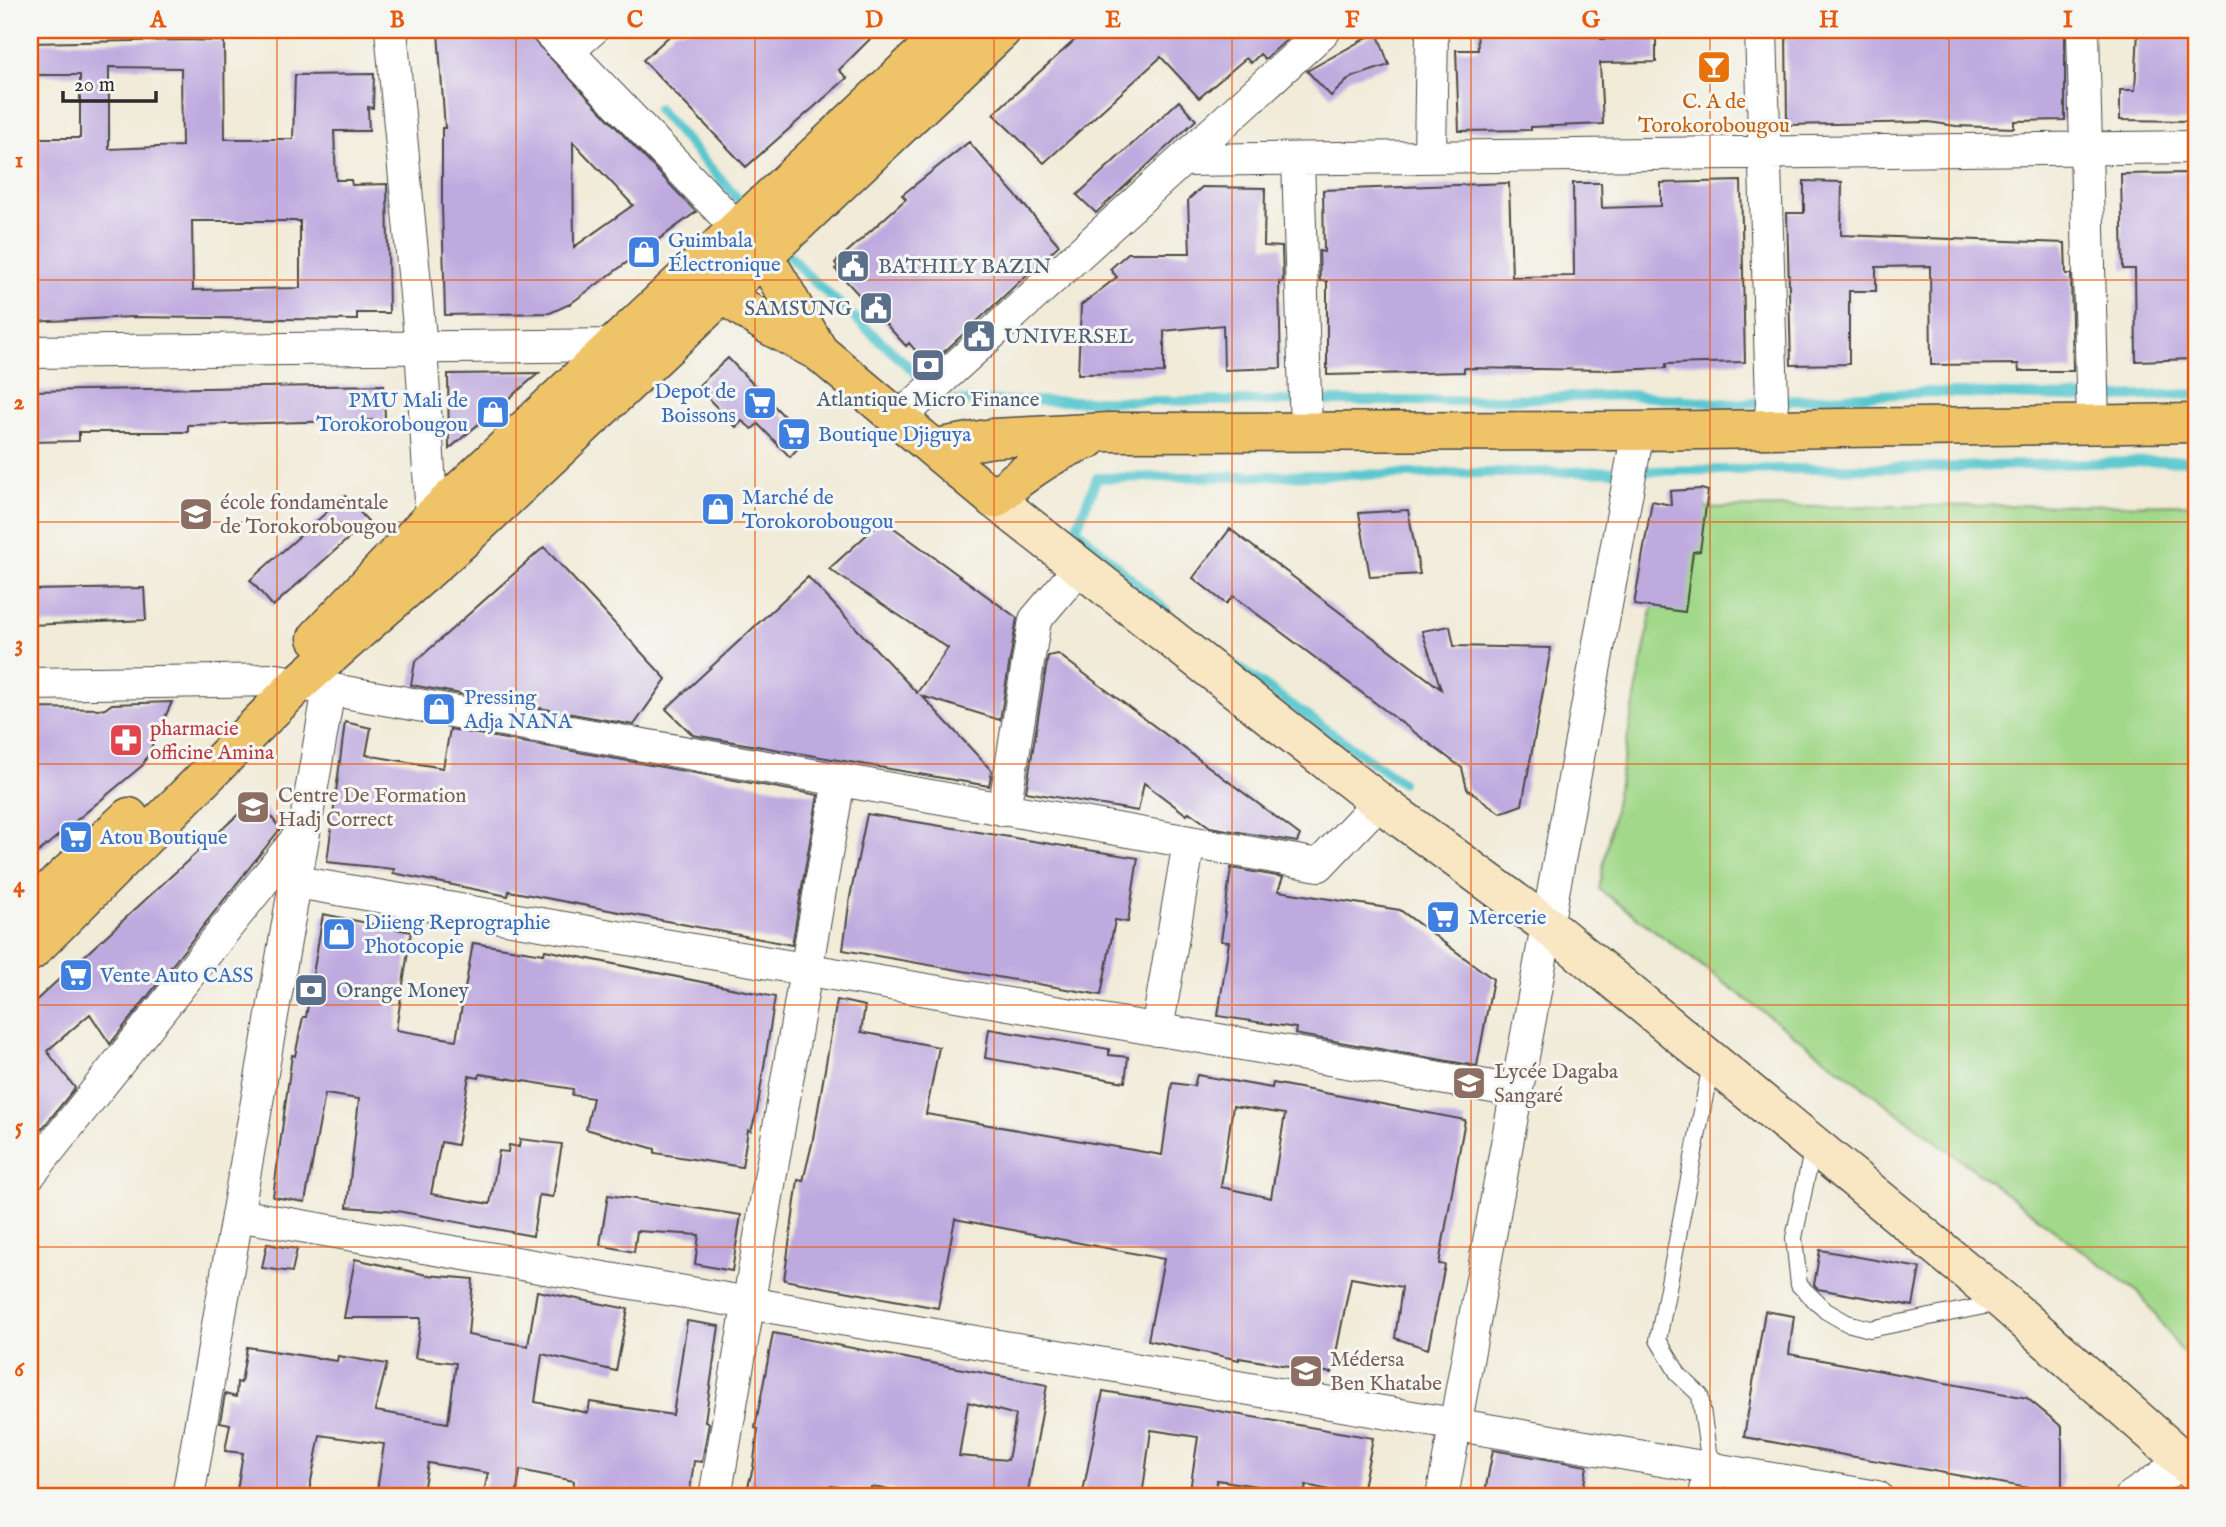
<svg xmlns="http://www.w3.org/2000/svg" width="2226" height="1527" font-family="'IM FELL English',serif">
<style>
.green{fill:#a1d889;stroke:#66825a;stroke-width:2}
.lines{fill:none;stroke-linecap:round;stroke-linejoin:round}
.stream{stroke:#5ac7cf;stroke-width:10}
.building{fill:#bfaadf;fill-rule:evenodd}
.lane-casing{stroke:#494845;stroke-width:18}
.street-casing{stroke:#494845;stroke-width:34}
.secondary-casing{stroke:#494845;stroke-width:41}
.primary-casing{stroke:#494845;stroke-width:41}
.lane{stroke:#fff;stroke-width:16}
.street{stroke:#fff;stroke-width:32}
.secondary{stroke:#f9e7c3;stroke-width:38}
.primary{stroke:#efc469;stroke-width:38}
.grid{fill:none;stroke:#e8590c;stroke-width:2;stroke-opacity:0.55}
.labels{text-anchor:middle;stroke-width:6;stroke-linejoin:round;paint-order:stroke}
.food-label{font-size:21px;fill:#c56008;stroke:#f6f6f2}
.shop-label{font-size:21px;fill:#366cbe;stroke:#f6f6f2;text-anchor:start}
.service-label{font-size:21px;fill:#4e5e75;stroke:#f6f6f2;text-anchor:start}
.education-label{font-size:21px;fill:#785e54;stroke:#f6f6f2;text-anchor:start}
.health-label{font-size:21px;fill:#be3a42;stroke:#f6f6f2;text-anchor:start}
.neatline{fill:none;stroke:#e8590c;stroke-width:2.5}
.grid-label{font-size:23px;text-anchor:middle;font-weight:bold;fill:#e8590c}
</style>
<rect width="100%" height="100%" fill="#f6f6f2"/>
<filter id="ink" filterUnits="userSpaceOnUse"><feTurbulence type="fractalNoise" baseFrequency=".0143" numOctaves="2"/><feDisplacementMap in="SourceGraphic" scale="14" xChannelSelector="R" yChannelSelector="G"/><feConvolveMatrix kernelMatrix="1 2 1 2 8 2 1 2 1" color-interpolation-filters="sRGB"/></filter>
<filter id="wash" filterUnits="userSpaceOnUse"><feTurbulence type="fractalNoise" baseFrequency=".00686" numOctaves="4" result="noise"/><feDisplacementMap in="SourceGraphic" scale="28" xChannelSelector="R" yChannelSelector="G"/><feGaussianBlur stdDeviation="1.57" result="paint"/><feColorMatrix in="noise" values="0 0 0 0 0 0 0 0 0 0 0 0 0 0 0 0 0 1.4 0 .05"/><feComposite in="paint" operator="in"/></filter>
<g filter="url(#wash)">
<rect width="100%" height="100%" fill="#f1ebd8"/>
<path class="green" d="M2196 504V1371L2140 1294 1599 889 1671 508Z"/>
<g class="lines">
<path class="stream" d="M658 109 746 208
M782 248 806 274 947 401H1451L1629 395 1732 404 1928 392 2093 398 2196 394
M1166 611 1076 529 1097 478 1962 467 2196 460
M1235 665 1401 782"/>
</g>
<g id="blocks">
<path class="building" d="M676 30H879L839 70 847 78 746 167 643 60Z
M1086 30H1298L1265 59 1260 54 1251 63 1246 58 1199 98 1161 57 1044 163 993 114Z
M1477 30H1531V34L1601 35V39H1656V62L1600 63 1603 124 1531 127V130L1459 131 1456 50H1478Z
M1786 30H1949V35H2044L2043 30H2065V120L2014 121V128L1956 126 1929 122 1787 125Z
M2138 30H2196V53H2190V121L2120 120V90H2135Z
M1377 32 1389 65 1350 78 1331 96 1307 71Z
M438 33 529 35 696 212 570 304 550 313 445 315 442 205V128H445ZM573 142 633 205 574 247Z
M183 40 224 41 225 139H293L295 75 374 74 373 108 368 107 369 131H334L336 180H351L352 185 387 184 389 313H357V320L132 317 30 322V138H80V75H30V43ZM109 67 181 68 182 146 109 149ZM192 221H300V288L193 290Z
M1179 101 1196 120 1096 213 1077 195Z
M969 142 1059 245 929 366 909 343 906 346 835 269 838 267 835 263 906 199 902 195Z
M2189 173 2192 270H2196L2194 359 2136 361 2135 269H2123L2121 174Z
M1741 181 1745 362 1666 364V368L1614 370 1464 368V372L1327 375V281H1320L1319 251 1324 252 1323 190 1509 183 1512 277 1574 276 1573 183H1601L1602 208 1661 206V183Z
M1804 181 1842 182 1841 235 2065 243 2066 274H2071L2073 371H2019L2018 364 1931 365 1930 266 1876 267V291H1849V364L1791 365 1787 213H1804Z
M1202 187 1265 188 1264 246 1282 247 1283 282H1279L1281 368 1224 370 1223 325 1164 331V373L1078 374 1081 305 1117 277 1110 269 1128 253H1190L1188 200Z
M728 358 806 439 790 457 758 424 752 429 742 421 736 427 697 387Z
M539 373 449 449 448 374Z
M384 385 385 420 188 425V432H79V441L30 442V391Z
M1701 489 1708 491 1700 551 1693 552 1685 612 1634 605 1652 501 1671 505 1670 491Z
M345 496 368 521 273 606 250 580Z
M1408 510 1420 574 1370 577 1359 513Z
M883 520 1017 618 1000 720 922 696 992 771 989 786 693 735 666 709 808 577 917 693 948 648 829 569Z
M1230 529 1441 689 1422 631 1450 626 1454 646 1551 648 1522 805 1500 813 1467 789 1462 768 1233 596 1226 604 1193 578Z
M544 547 666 679 634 725 411 685 415 662Z
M144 588 146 620 30 625V590Z
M1058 654 1300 835 1297 842 1210 827 1189 812 1187 815 1144 783 1138 811 1026 792 1048 656Z
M172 702 143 765 30 859 31 708 105 709 112 704Z
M345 722 371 728 366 755 443 768 450 729 818 795 792 945 509 891 508 896 393 873 394 869 327 862Z
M257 797 280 829 110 1044 90 1014 47 1051 75 1088 42 1129 30 1113V1006Z
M867 814 1138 858 1128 922 1115 920 1101 995 843 950 850 897Z
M1231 868 1283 877 1278 891 1400 910 1493 979 1477 1066 1305 1036 1295 1034 1296 1028 1218 1016 1229 942 1221 941Z
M323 914 411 932 396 1030 456 1040 473 943 544 954 545 950 775 997 757 1111 751 1131 748 1130 742 1167 655 1153V1149L586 1129 593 1098 572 1095 573 1089 480 1074 479 1078 469 1076 457 1145 441 1142 431 1194 490 1204 499 1151 508 1152 509 1145 519 1147 520 1139 562 1144 553 1197 539 1195 533 1236 397 1211 347 1207 359 1099 325 1094 305 1202 273 1197 292 1055 295 1056 303 1017H306Z
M837 1000 865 1006 861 1032 939 1047 926 1114 1162 1155 1172 1083 1194 1086 1197 1075 1272 1088 1273 1083 1465 1120 1439 1264 1445 1265 1428 1349 1395 1338 1402 1287 1351 1278 1332 1373 1239 1358V1360L1148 1340 1164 1259 955 1219 938 1308 784 1280 798 1180 803 1181 812 1144ZM1233 1106 1285 1114 1271 1198 1221 1187Z
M989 1029 1109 1049V1055L1128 1057 1125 1082 985 1058Z
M608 1195 741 1215 732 1271 695 1264 699 1235 637 1231 634 1252 600 1245Z
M267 1244 297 1249 292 1272 262 1268Z
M1820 1250 1920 1268 1913 1306 1818 1289 1814 1285Z
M355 1259 427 1275 473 1279 468 1335 528 1346 537 1291 628 1309 616 1371 542 1354 535 1402 588 1413 590 1402 673 1415 687 1321 719 1326 705 1421 709 1423 702 1462 694 1461 689 1497H622L573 1489 574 1481 520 1470 516 1497H483L488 1473 428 1463 422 1497H376L384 1444 320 1435 308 1497H236L243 1453 225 1451 230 1424 220 1422 225 1394 236 1397 237 1382 241 1383 247 1347 337 1361 338 1356 387 1364 375 1411 448 1423 456 1363 415 1358 421 1318H344Z
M1765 1311 1794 1316 1789 1354 2027 1398 2062 1427V1494L1744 1437Z
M773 1333 1047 1385 1027 1497H948L871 1487 870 1491 831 1486 829 1497H745L753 1468 758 1429 755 1428ZM968 1402 1016 1415 1008 1460 959 1456Z
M1103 1391 1373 1438 1361 1497 1306 1485 1304 1497H1273L1275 1489 1217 1480 1216 1497H1189L1198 1437 1151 1430 1142 1497H1082Z
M1493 1450 1587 1466 1582 1497 1519 1493 1518 1497H1484Z"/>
</g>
</g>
<g filter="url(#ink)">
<use href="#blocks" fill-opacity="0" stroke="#494845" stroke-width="2"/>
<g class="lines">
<g class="lane-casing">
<path id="lane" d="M1813 1146 1794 1238 1799 1285 1826 1311 1847 1323 1870 1329 1999 1303
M1710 1466 1700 1395 1679 1375 1658 1340 1711 1064"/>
</g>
<g class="street-casing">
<path id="street" d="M391 30 421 348 432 517
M547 30 738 229
M1761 30 1772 402 1770 429
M2083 30 2093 425
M568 51 592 30
M1430 156 1432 30
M1298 159 1306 432
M1183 160 2196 147
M30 352 616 345
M898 419 1325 30
M30 684 277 680 1319 865 1379 802
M1004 810 1035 620 1080 567
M296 882 1516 1091
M1157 1030 1189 842
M30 1174 304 830
M237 1215 1877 1497
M188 1497 329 689
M715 1497 839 780
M1442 1497 1638 431
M1705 1497 1710 1466
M2131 1497 2196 1453"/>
</g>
<g class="secondary-casing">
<path id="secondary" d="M994 499 1379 802 1547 925 2004 1302 2184 1461 2196 1475"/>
</g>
<g class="primary-casing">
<path id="primary" d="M746 236C775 266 795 314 818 350
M703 281 770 326 819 352 994 499C1022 474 1053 451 1089 439
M935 448 993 438 1108 432 1638 431 2196 423
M317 638 432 517 948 30
M30 909 129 817
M30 952 298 684 462 540 1002 30"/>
</g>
<use href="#lane" class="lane"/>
<use href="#street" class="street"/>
<use href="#secondary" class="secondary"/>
<use href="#primary" class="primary"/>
</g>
</g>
<path class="grid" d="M277 30V1497M516 30V1497M755 30V1497M994 30V1497M1232 30V1497M1471 30V1497M1710 30V1497M1949 30V1497M30 280H2196M30 522H2196M30 764H2196M30 1005H2196M30 1247H2196"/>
<defs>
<g id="bar-square" transform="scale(1.75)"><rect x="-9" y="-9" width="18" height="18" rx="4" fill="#e8710a" stroke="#f6f6f2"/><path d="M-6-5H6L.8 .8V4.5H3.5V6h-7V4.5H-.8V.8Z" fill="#fff"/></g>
<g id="shop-square" transform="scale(1.75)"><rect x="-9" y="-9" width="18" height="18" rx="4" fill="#3f7fe0" stroke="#f6f6f2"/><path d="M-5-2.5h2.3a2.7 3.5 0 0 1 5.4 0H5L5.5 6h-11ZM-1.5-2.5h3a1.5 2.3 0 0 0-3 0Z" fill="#fff"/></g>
<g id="civic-square" transform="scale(1.75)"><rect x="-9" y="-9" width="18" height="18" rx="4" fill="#5c6f8a" stroke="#f6f6f2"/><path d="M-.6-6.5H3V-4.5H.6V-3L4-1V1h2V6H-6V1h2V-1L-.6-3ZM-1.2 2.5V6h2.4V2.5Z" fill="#fff"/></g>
<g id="bank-square" transform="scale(1.75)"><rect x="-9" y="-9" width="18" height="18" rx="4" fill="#5c6f8a" stroke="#f6f6f2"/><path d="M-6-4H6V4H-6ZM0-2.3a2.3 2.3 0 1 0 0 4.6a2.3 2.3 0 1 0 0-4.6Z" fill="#fff"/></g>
<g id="supermarket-square" transform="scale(1.75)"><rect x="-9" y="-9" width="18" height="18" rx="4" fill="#3f7fe0" stroke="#f6f6f2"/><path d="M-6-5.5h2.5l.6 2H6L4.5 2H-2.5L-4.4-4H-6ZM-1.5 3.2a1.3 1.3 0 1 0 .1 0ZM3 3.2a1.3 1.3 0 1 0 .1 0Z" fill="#fff"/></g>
<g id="school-square" transform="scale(1.75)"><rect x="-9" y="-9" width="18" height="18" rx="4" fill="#8d6e63" stroke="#f6f6f2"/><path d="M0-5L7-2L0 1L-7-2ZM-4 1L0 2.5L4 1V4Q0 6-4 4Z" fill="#fff"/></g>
<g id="pharmacy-square" transform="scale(1.75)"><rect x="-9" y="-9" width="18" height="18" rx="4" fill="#e0444e" stroke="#f6f6f2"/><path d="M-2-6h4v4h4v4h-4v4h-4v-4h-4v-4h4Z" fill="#fff"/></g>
</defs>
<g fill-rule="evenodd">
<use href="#bar-square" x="1714" y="67"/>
<use href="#shop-square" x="644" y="252"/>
<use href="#civic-square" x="853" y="266"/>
<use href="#civic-square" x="876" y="308"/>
<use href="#civic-square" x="979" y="336"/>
<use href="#bank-square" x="928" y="365"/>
<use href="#supermarket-square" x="760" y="403"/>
<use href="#shop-square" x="493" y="412"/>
<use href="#supermarket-square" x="794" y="434"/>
<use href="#shop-square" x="718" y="509"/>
<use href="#school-square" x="196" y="514"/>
<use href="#shop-square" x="439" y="709"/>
<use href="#pharmacy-square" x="126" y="740"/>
<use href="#school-square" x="253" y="807"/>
<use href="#supermarket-square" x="76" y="837"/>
<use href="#supermarket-square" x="1443" y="917"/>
<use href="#shop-square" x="339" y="934"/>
<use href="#supermarket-square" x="76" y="975"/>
<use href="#bank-square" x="311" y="990"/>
<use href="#school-square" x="1469" y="1083"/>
<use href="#school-square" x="1306" y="1371"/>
</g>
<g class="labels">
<g class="food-label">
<text x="1714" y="108">C. A de<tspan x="1714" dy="24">Torokorobougou</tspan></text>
</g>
<g class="shop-label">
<text x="668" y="247">Guimbala<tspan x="668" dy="24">Électronique</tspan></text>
<text x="736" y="398" text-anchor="end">Depot de<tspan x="736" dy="24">Boissons</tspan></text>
<text x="468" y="407" text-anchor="end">PMU Mali de<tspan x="468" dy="24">Torokorobougou</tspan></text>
<text x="818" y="441">Boutique Djiguya</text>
<text x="742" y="504">Marché de<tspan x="742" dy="24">Torokorobougou</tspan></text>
<text x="464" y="704">Pressing<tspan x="464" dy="24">Adja NANA</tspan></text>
<text x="100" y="844">Atou Boutique</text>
<text x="1468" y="924">Mercerie</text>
<text x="364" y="929">Diieng Reprographie<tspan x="364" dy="24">Photocopie</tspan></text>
<text x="100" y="982">Vente Auto CASS</text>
</g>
<g class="service-label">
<text x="878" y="273">BATHILY BAZIN</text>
<text x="852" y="315" text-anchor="end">SAMSUNG</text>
<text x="1004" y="343">UNIVERSEL</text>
<text x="928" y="406" text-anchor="middle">Atlantique Micro Finance</text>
<text x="336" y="997">Orange Money</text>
</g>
<g class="education-label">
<text x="220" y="509">école fondamentale<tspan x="220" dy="24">de Torokorobougou</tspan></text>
<text x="278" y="802">Centre De Formation<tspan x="278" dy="24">Hadj Correct</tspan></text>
<text x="1494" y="1078">Lycée Dagaba<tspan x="1494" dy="24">Sangaré</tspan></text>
<text x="1330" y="1366">Médersa<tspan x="1330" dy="24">Ben Khatabe</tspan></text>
</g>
<g class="health-label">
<text x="150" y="735">pharmacie<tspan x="150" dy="24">officine Amina</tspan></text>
</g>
</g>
<rect width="2226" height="1527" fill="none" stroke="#f6f6f2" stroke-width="77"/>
<path d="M63 91v10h93v-10" fill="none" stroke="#2b2b2b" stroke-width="3.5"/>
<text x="74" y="91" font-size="21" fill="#2b2b2b" stroke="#f6f6f2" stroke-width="5" paint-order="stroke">20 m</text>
<rect x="38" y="38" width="2150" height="1450" class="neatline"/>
<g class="grid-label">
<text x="158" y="27">A</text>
<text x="397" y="27">B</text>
<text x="635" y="27">C</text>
<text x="874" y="27">D</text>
<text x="1113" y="27">E</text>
<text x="1352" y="27">F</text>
<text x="1591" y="27">G</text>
<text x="1829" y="27">H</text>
<text x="2068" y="27">I</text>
<text x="19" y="167">1</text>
<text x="19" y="409">2</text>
<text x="19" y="651">3</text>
<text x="19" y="892">4</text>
<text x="19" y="1134">5</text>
<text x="19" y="1376">6</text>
</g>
</svg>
